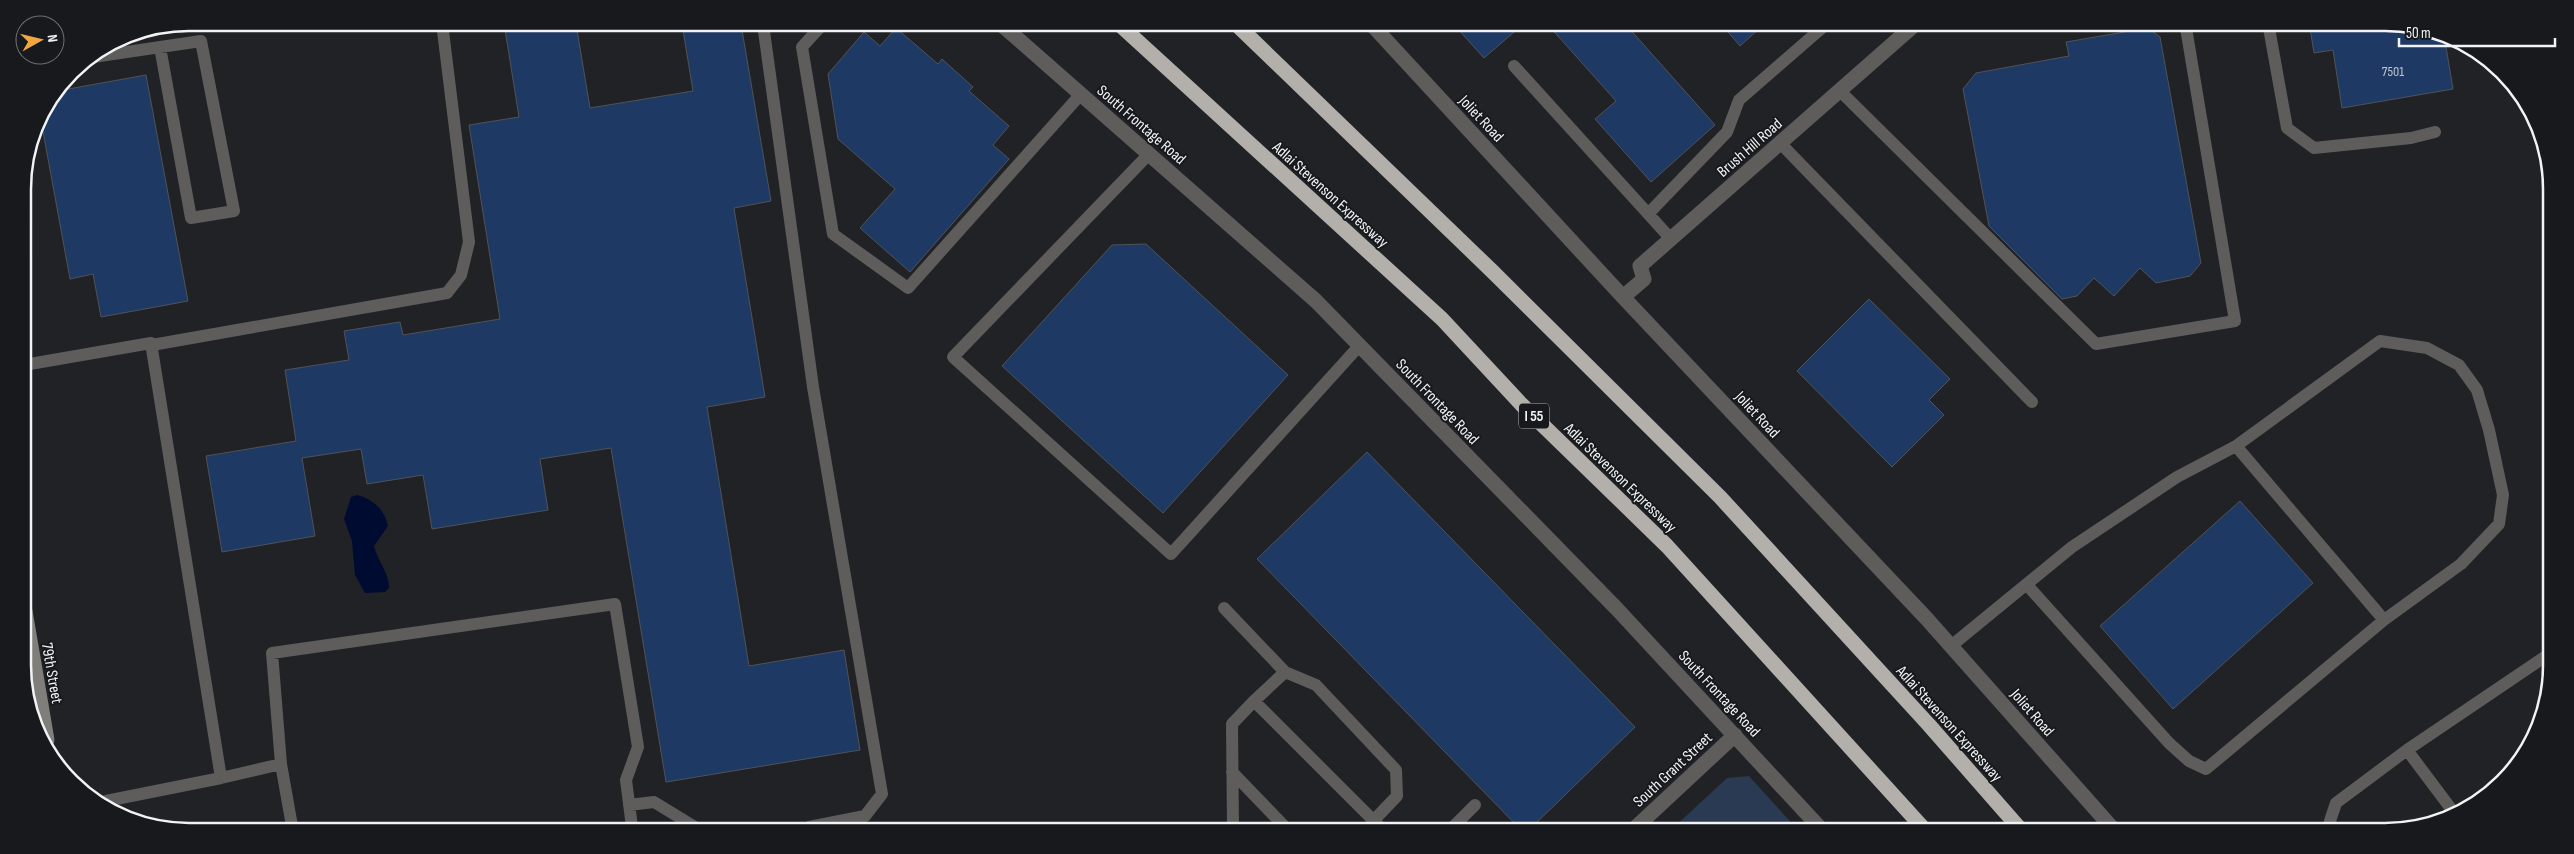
<svg xmlns="http://www.w3.org/2000/svg" width="2574" height="854" font-family="'Sofia Sans Condensed',sans-serif">
<style>
.green{fill:#2a3a53}
.water{fill:#000b32}
.building{fill:#1e3963;stroke:#505357}
.lines{fill:none;stroke-linecap:round;stroke-linejoin:round}
.lane{stroke:#5e5d5b;stroke-width:12}
.street{stroke:#5e5d5b;stroke-width:15}
.secondary{stroke:#807e7b;stroke-width:15}
.highway{stroke:#b3afab;stroke-width:15}
.labels{text-anchor:middle;stroke-width:4;stroke-linejoin:round;paint-order:stroke}
.number-label{font-size:14px;fill:#bcc4d0}
.shield{fill:#17191c;stroke:#b0b2b4;stroke-width:1}
.shield-label{font-size:15px;font-weight:bold;fill:#f1f3f5}
.street-label{font-size:16px;fill:#f1f3f5;stroke:#17191c}
.rim{fill:none;stroke:#f1f3f5;stroke-width:2.5}
</style>
<rect width="100%" height="100%" fill="#202226"/>
<path class="green" d="M1749 776 1798 830 1672 829 1727 778Z"/>
<path class="water" d="M357 495C373 499 385 510 388 526L374 546C378 562 389 572 389 588L385 592 365 593 355 575 352 541 344 519 351 497Z"/>
<path class="building" d="M504 23 576 24 590 108 693 91 682 24H741L771 201 734 208 765 397 707 407 749 666 844 650 860 750 666 782 611 448 540 459 548 510 432 529 423 475 367 484 361 449 302 458 315 536 222 552 206 456 296 441 285 370 349 360 344 331 400 322 403 335 500 319 469 125 519 117Z
M1455 26H1521L1484 58Z
M1549 26H1627L1715 125 1651 182 1595 119 1616 101Z
M1723 26H1740L1761 27 1740 46Z
M896 28 938 64 942 59 973 87 969 91 1009 126 993 145 1009 159 910 272 860 228 895 189 838 139 828 74 864 32 880 46Z
M2148 28 2160 37 2201 263 2190 276 2156 283 2140 268 2114 296 2094 278 2077 296 2062 299 1989 226 1963 89 1976 73 2069 56 2066 42Z
M2310 28H2428L2444 35 2453 89 2342 108 2333 50 2314 53Z
M146 75 188 301 101 317 93 274 70 279 40 115 57 91Z
M1146 244 1288 375 1163 513 1002 366 1112 245Z
M1869 299 1950 379 1929 400 1944 415 1892 467 1797 371Z
M1367 452 1635 727 1530 829H1520L1257 559Z
M2240 501 2313 583 2173 709 2100 626Z"/>
<g class="lines">
<path class="lane" d="M763 24 813 387 882 794 865 816 809 827
M823 24 802 47 833 234 908 288 1081 94
M2269 28 2287 128 2314 148 2411 138 2435 132
M93 57 201 41 234 211 191 218 160 47
M1514 66 1671 239
M1840 91 2096 344 2235 321 2186 28
M1780 143 2032 402
M1149 154 953 357 1171 554 1360 345
M1648 214 1727 132 1739 100 1823 27
M152 345 447 293 461 275 469 242 442 23
M24 365 151 343 221 778 96 803
M2236 446 2384 620
M1224 608 1285 672
M1951 646 2072 547 2177 477 2236 446 2380 341 2427 348 2459 365 2477 390 2489 430 2503 495 2499 524 2461 564 2384 620 2206 769 2189 761 2169 743 2027 585
M1254 701 1285 672 1316 685 1396 770 1397 796 1374 820
M2407 750 2455 814
M281 764 272 653 615 604 638 747 626 780 632 827
M1232 772 1286 828
M221 778 281 764 292 826
M629 805 654 802 695 827
M1233 828 1232 724 1254 701 1382 829
M1451 829 1475 805
M2332 831 2330 821 2336 803 2407 750 2546 656"/>
<path class="street" d="M1002 25 1316 301 1617 609 1822 830
M1373 26 1623 297 1927 619 2114 830
M1623 297 1644 279 1640 266 1912 27
M1634 829 1735 735"/>
<path class="secondary" d="M25 611 47 740"/>
<path class="highway" d="M1120 25 1442 319 1521 404 1667 546 1925 830
M1237 25 1492 271 1720 497 1929 725 2021 830"/>
</g>
<g class="labels">
<g class="number-label">
<text x="2393" y="76">7501</text>
</g>
<rect class="shield" x="1519" y="403.5" width="30" height="25" rx="4"/>
<g class="shield-label">
<text x="1534" y="421">I 55</text>
</g>
<g class="street-label">
<text transform="translate(1482 118) rotate(47)" y="6">Joliet Road</text>
<text transform="translate(1142 124) rotate(41)" y="6">South Frontage Road</text>
<text transform="translate(1749 147) rotate(-41)" y="6">Brush Hill Road</text>
<text transform="translate(1331 194) rotate(42)" y="6">Adlai Stevenson Expressway</text>
<text transform="translate(1438 401) rotate(46)" y="6">South Frontage Road</text>
<text transform="translate(1758 414) rotate(47)" y="6">Joliet Road</text>
<text transform="translate(1621 477) rotate(44)" y="6">Adlai Stevenson Expressway</text>
<text transform="translate(53 673) rotate(80)" y="6">79th Street</text>
<text transform="translate(1720 693) rotate(47)" y="6">South Frontage Road</text>
<text transform="translate(2033 712) rotate(49)" y="6">Joliet Road</text>
<text transform="translate(1950 723) rotate(48)" y="6">Adlai Stevenson Expressway</text>
<text transform="translate(1672 769) rotate(-43)" y="6">South Grant Street</text>
</g>
</g>
<path d="M0 0H2574V854H0ZM189 31H2385A158 158 0 0 1 2543 189V665A158 158 0 0 1 2385 823H189A158 158 0 0 1 31 665V189A158 158 0 0 1 189 31Z" fill="#17191c" fill-rule="evenodd"/>
<path class="rim" d="M189 31H2385A158 158 0 0 1 2543 189V665A158 158 0 0 1 2385 823H189A158 158 0 0 1 31 665V189A158 158 0 0 1 189 31Z"/>
<g transform="translate(40 40) rotate(82)"><circle r="24" fill="#17191c" stroke="#6e7073"/>
<path d="M0-4L9 19L0 12L-9 19Z" fill="#f1a63f"/>
<text y="-8" font-size="14" font-weight="bold" text-anchor="middle" fill="#f1f3f5">N</text>
</g>
<path d="M2399 38v8h156v-8" fill="none" stroke="#f1f3f5" stroke-width="2.5"/>
<text x="2406" y="38" font-size="15" fill="#f1f3f5" stroke="#17191c" stroke-width="4" paint-order="stroke">50 m</text>
</svg>
